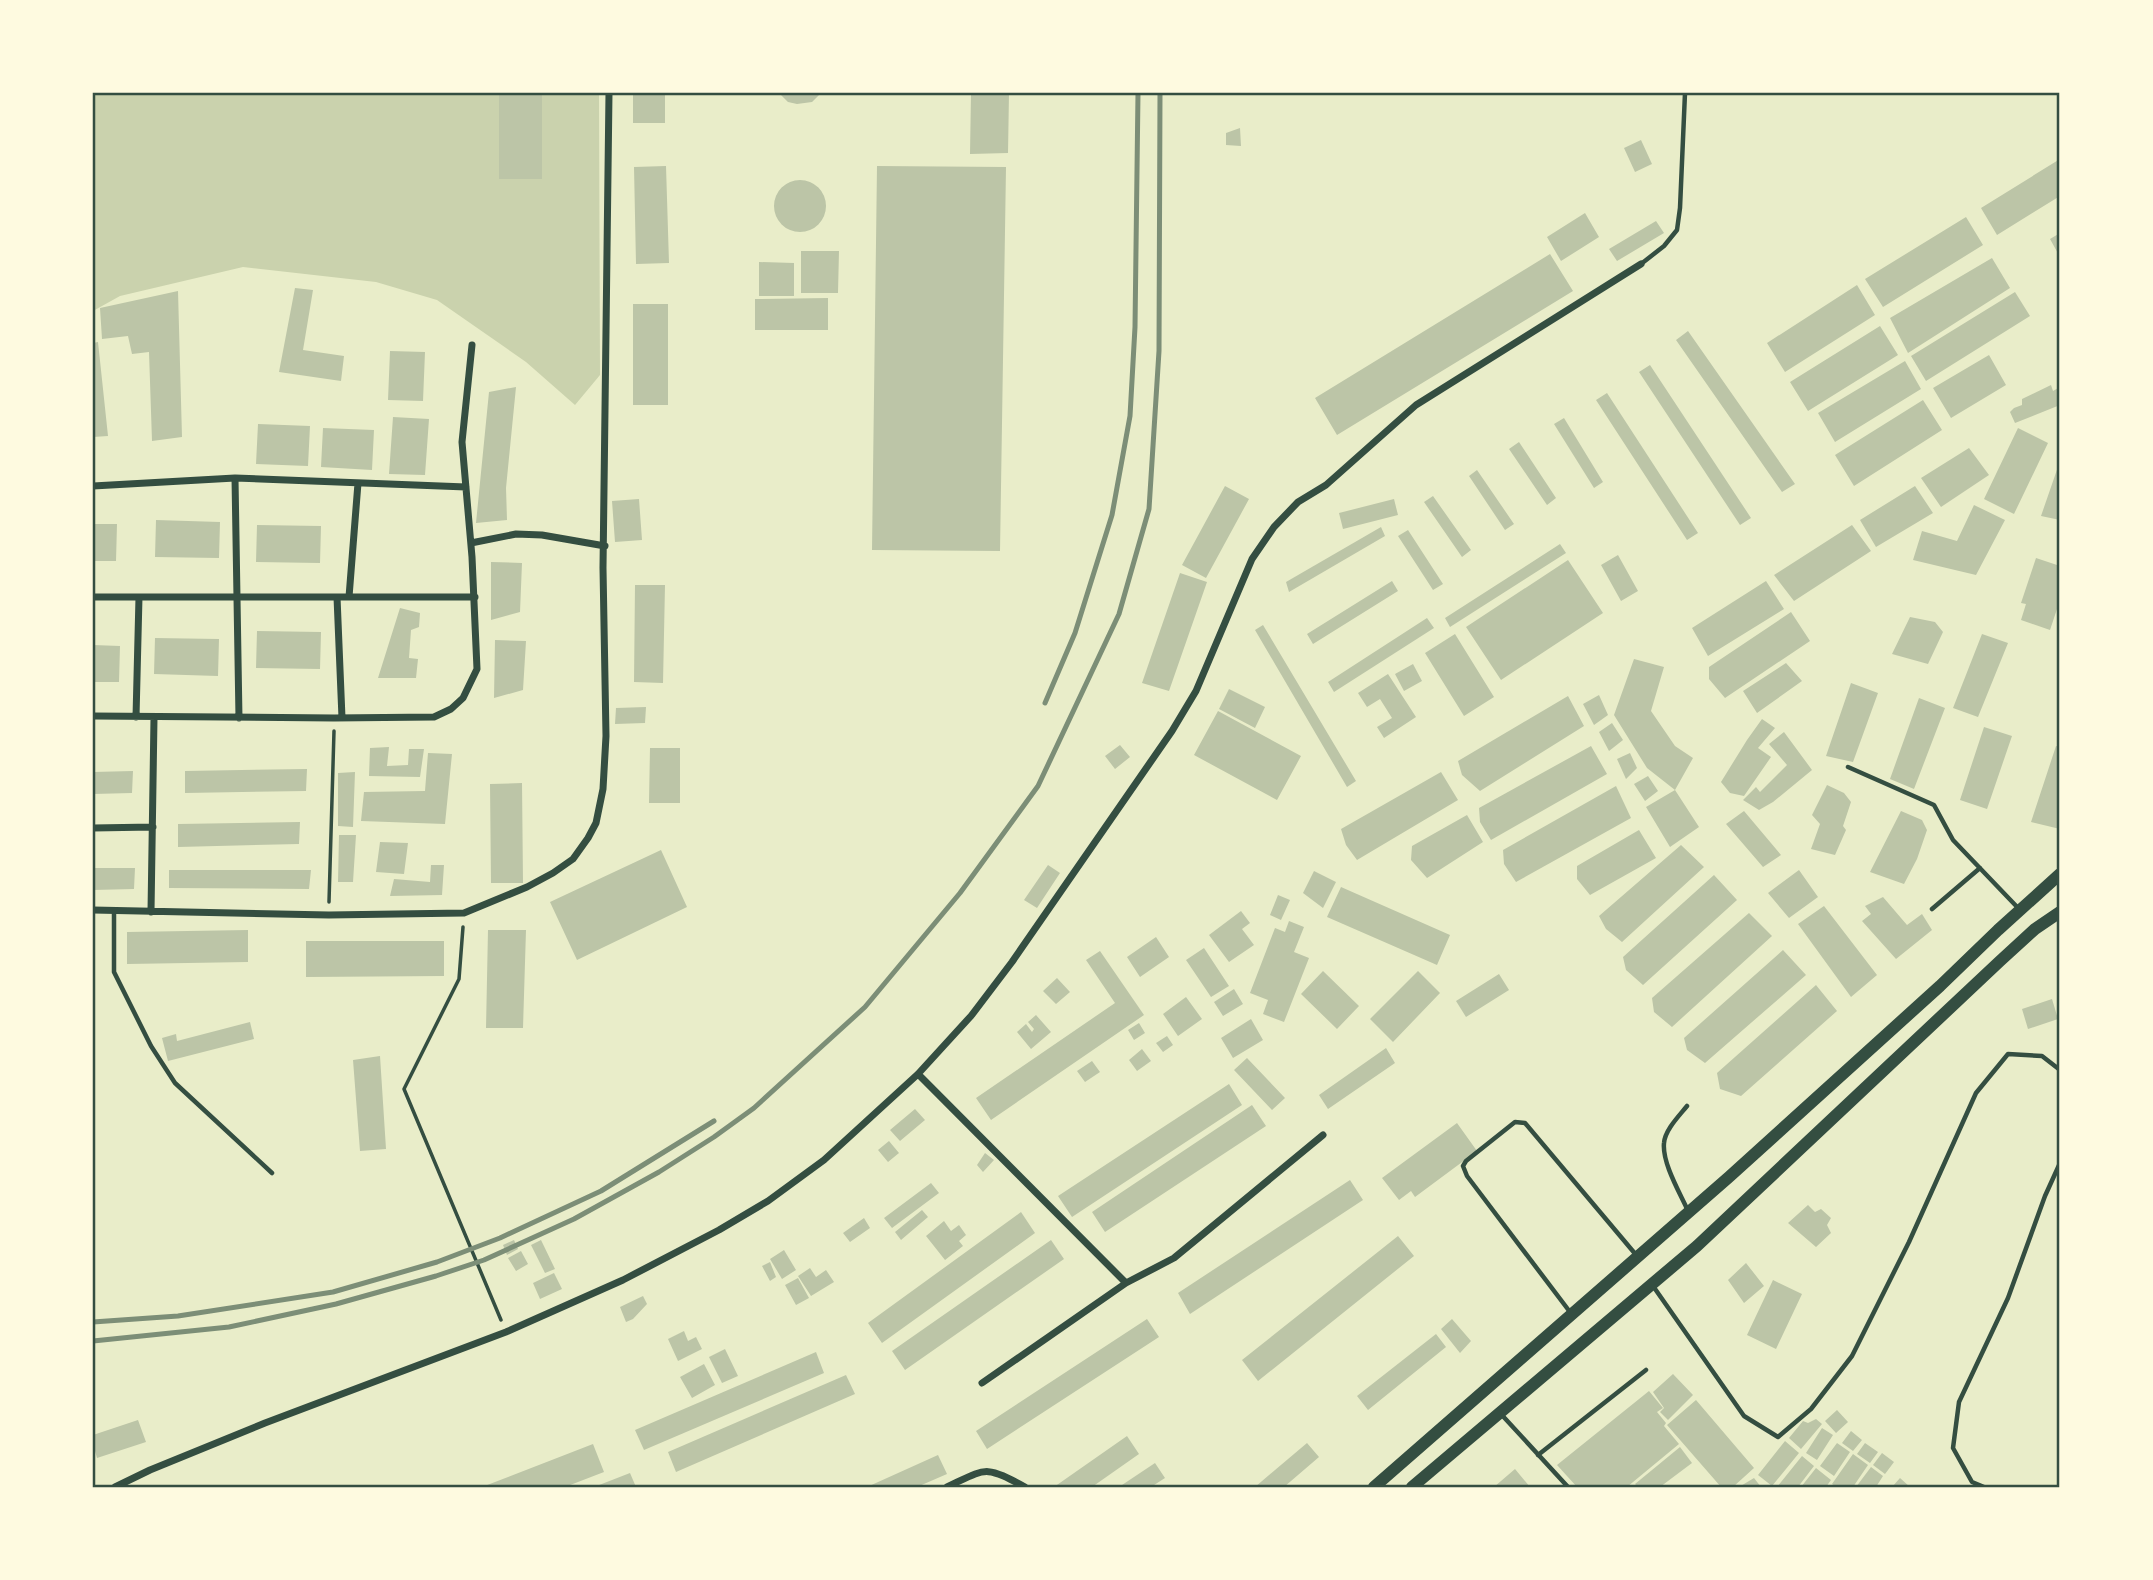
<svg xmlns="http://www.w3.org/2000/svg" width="2153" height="1580" font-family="'Zilla Slab',serif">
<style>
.green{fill:#cad2ad}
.building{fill:#bcc5a7}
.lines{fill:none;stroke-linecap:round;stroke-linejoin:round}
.path{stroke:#344e41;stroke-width:3.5}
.service{stroke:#344e41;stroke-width:4.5}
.minor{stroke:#344e41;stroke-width:7}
.secondary{stroke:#344e41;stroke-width:12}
.rail{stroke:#7c8e77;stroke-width:5}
.neatline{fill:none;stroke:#344e41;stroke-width:2.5}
</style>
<rect width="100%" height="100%" fill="#e9edc9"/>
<path class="green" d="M93 93H599L600 375 575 405 526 362 437 300 376 282 243 267 120 296 93 311Z"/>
<path class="building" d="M499 93H542V179H499Z
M633 93H665V123H633Z
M779 93H821L812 102 797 104 788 102Z
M971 93H1009L1008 153 970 154Z
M1240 128 1241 146 1226 145V133Z
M1641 140 1652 164 1635 172 1624 148Z
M2060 159V196L1997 235 1981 208Z
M666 166 669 263 636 264 634 167Z
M877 166 1006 167 1000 551 872 550Z
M774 206a26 26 0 1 1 52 0a26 26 0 1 1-52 0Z
M1585 213 1599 237 1561 261 1547 237Z
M1966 217 1983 245 1883 307 1865 279Z
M1656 221 1664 233 1617 261 1609 249Z
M2060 233V257L2050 239Z
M801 251H839L838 293H801Z
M1550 254 1573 291 1337 435 1315 398Z
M1992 258 2010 288 1908 353 1890 318Z
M759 262 794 263V296H759Z
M1857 285 1875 315 1785 372 1767 343Z
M295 288 313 290 303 350 344 356 341 381 279 372Z
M178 291 182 437 152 441 149 352 132 354 128 336 102 339 100 308Z
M2015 292 2030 316 1926 381 1911 356Z
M828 298V330H755V299Z
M633 304H668V405H633Z
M1880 326 1898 355 1808 411 1790 382Z
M1688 331 1795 484 1782 492 1676 340Z
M98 342 108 436 93 437V343Z
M390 351 425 352 423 401 388 400Z
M1989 355 2006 385 1951 418 1933 388Z
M1905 361 1921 389 1835 442 1818 413Z
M1650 365 1751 518 1740 525 1639 372Z
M2051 385 2053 391 2060 387V405L2015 423 2010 412 2014 408 2022 405V399Z
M516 387 506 488 507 520 476 523 489 392Z
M1607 393 1698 533 1687 540 1596 400Z
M1923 400 1942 430 1854 486 1835 455Z
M393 417 429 419 425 475 389 474Z
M1564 418 1603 482 1594 488 1554 424Z
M258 424 310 426 308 466 256 464Z
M323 428 374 430 372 470 321 467Z
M2018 428 2048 443 2014 514 1984 499Z
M1519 442 1556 498 1547 505 1509 449Z
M1969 448 1989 475 1941 507 1921 478Z
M2060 461V520L2041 516Z
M1477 470 1514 524 1505 530 1469 476Z
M1225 486 1249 499 1206 578 1182 565Z
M1915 486 1933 513 1876 547 1860 520Z
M1433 496 1471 550 1462 557 1424 502Z
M639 499 642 540 615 542 612 501Z
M1394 499 1398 515 1343 529 1339 513Z
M1974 505 2005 520 1976 575 1913 560 1922 531 1957 541Z
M156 520 220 522 219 558 155 557Z
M93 524H117L116 561H93Z
M257 525 321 526 320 563 256 562Z
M1852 525 1871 551 1794 601 1774 575Z
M1381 527 1385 536 1289 592 1286 582Z
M1408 530 1443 584 1433 590 1398 536Z
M1560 544 1566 553 1450 627 1445 618Z
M1618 555 1638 591 1621 601 1601 565Z
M2036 558 2060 566V600L2050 630 2021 620 2026 604 2021 603Z
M1568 560 1603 613 1501 680 1466 627Z
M491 562 522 563 520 612 491 620Z
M1180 573 1207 582 1169 691 1142 683Z
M1392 581 1398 591 1313 644 1307 634Z
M1766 581 1784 609 1708 656 1692 628Z
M635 585H665L663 683 634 682Z
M400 608 420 613 419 627 411 630 409 658 418 659 416 678H378Z
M1791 612 1810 641 1725 698 1709 679V667Z
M1910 617 1935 622 1943 632 1928 664 1892 654Z
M1427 618 1434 628 1334 692 1328 682Z
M1263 625 1356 781 1347 787 1255 630Z
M257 631 321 632 320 669 256 668Z
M1455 634 1494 697 1464 716 1425 653Z
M1982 634 2008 643 1978 717 1953 708Z
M155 638 219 639 218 676 154 674Z
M495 640 526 641 523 690 494 698Z
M93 645 120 646 119 682H93Z
M1634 659 1664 667 1651 711 1675 746 1693 758 1675 790 1699 827 1670 847 1646 807 1675 790 1647 768 1614 715Z
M1786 663 1802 681 1757 713 1743 691Z
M1413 664 1422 681 1404 691 1395 674Z
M1388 674 1416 717 1384 738 1377 727 1392 718 1380 699 1367 707 1358 693Z
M1851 683 1878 693 1853 762 1826 756Z
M1229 689 1265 707 1255 728 1219 709Z
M1599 695 1608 715 1594 725 1583 704Z
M1568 696 1584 726 1480 791 1462 775 1458 761Z
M1919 698 1945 708 1914 789 1890 779Z
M646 707 645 723 615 724 616 708Z
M1218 711 1301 756 1277 800 1194 755Z
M1762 719 1775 728 1758 748 1771 757 1744 796 1730 793 1721 782 1747 740Z
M1612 723 1623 740 1609 751 1599 732Z
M1984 727 2012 736 1987 809 1960 800Z
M1784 732 1812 770 1773 802 1759 810 1743 800 1756 787 1760 792 1787 765 1769 744Z
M1120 745 1130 757 1115 769 1105 756Z
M1591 746 1607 774 1491 840 1480 822 1479 808Z
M2056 746 2060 747V829L2031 822Z
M389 747 387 766 408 765 409 749H424L420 777 369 776 370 748Z
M650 748H680V803H649Z
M428 753 452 754 445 824 361 821 364 792 425 791Z
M1630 753 1637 768 1626 779 1617 759Z
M307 769 306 791 185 793V771Z
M133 771 132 793 93 794V772Z
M355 772 353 827 338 826V773Z
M1441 772 1458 800 1357 860 1346 845 1341 829Z
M1648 776 1658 791 1645 801 1634 784Z
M522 783 523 883H491L490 784Z
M1827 785 1844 793 1851 802 1843 826 1846 830 1835 855 1811 849 1820 824 1812 815Z
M1616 786 1631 818 1516 882 1504 864 1503 850Z
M1744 811 1781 855 1763 867 1726 824Z
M1901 811 1922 820 1927 830 1917 859 1904 884 1870 872Z
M1467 815 1483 842 1427 878 1411 860 1412 846Z
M300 822 299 844 178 847V824Z
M1639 830 1656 858 1590 895 1577 879V866Z
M339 835H356L353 882H338Z
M380 842 408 843 404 874 376 872Z
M1681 845 1704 867 1622 942 1606 929 1599 916Z
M661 850 687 907 577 960 550 902Z
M431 865H444L442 895 390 896 394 879 430 882Z
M1048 865 1060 873 1037 908 1024 900Z
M93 868H135L134 889 93 890Z
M169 870H311L309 889 169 888Z
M1799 870 1818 897 1789 918 1768 893Z
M1314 871 1336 882 1323 908 1303 893Z
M1714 875 1737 900 1643 985 1626 970 1623 957Z
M1341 887 1450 935 1437 965 1327 917Z
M1278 895 1290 900 1281 920 1270 915Z
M1883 897 1907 925 1922 914 1932 930 1896 959 1862 921 1871 914 1865 906Z
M1824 906 1877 975 1851 997 1798 924Z
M1241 911 1250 923 1242 929 1254 945 1229 962 1209 935Z
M1749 913 1772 936 1672 1027 1654 1012 1652 998Z
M1289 921 1304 927 1294 952 1309 958 1284 1022 1263 1014 1268 1000 1250 993 1275 928 1285 932Z
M248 930V962L127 964V932Z
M488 930H526L523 1028H486Z
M1156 937 1169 957 1140 977 1127 957Z
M306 941H444V976L306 977Z
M1204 948 1229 986 1211 997 1186 960Z
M1783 950 1806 975 1705 1063 1687 1050 1684 1038Z
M1100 951 1144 1015 991 1120 976 1098 1115 1003 1086 960Z
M1323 971 1359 1006 1337 1029 1301 994Z
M1418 971 1440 993 1393 1042 1370 1019Z
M1499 974 1509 990 1466 1017 1456 1001Z
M1057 978 1070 992 1056 1004 1043 991Z
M1816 985 1837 1011 1741 1096 1720 1089 1717 1073Z
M1234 989 1243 1004 1223 1016 1214 1002Z
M1186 997 1202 1019 1178 1036 1163 1014Z
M2052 999 2058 1019 2028 1029 2022 1009Z
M1036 1015 1051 1032 1031 1049 1017 1032 1026 1024 1032 1032 1034 1029 1028 1022Z
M1251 1019 1263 1040 1233 1058 1221 1038Z
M250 1022 254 1039 168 1061 162 1038 176 1034 177 1041Z
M1139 1023 1145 1033 1134 1040 1128 1030Z
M1167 1036 1173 1045 1163 1052 1156 1043Z
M1386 1048 1395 1063 1328 1109 1319 1095Z
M1142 1049 1151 1061 1137 1071 1129 1060Z
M380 1056 386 1149 360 1151 353 1060Z
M1247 1058 1285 1098 1272 1110 1234 1070Z
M1092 1061 1100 1072 1085 1082 1077 1071Z
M1229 1084 1242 1105 1072 1217 1058 1196Z
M1252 1105 1266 1126 1105 1232 1092 1212Z
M915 1109 925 1120 900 1141 890 1130Z
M1457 1123 1477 1151 1415 1197 1411 1191 1399 1200 1382 1178Z
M889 1141 899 1153 888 1162 878 1150Z
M985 1153 994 1160 983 1172 977 1165Z
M1350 1180 1363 1200 1190 1314 1178 1293Z
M931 1183 939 1193 892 1228 884 1218Z
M1808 1205 1815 1212 1821 1209 1831 1218 1827 1225 1831 1233 1816 1247 1788 1223Z
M922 1210 928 1217 901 1240 895 1232Z
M1021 1212 1035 1233 882 1343 868 1323Z
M864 1218 870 1228 850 1242 843 1233Z
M944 1221 951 1231 959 1225 966 1235 959 1241 963 1246 945 1260 926 1236Z
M1398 1236 1414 1256 1258 1381 1242 1360Z
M514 1240 518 1249 507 1255 503 1245Z
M541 1240 555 1269 545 1273 531 1245Z
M1051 1240 1064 1259 905 1370 892 1351Z
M784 1250 796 1270 782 1279 770 1259Z
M521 1251 528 1264 516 1271 508 1258Z
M770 1262 776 1277 770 1281 762 1266Z
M1746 1263 1764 1286 1744 1303 1728 1280Z
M810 1268 816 1277 826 1270 834 1282 811 1296 798 1276Z
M554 1273 562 1289 540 1299 533 1283Z
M798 1278 809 1298 796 1305 785 1285Z
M1773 1280 1802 1294 1776 1349 1747 1335Z
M643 1296 647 1304 633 1319 626 1322 620 1307Z
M1147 1319 1159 1337 987 1449 976 1431Z
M1452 1319 1471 1341 1460 1353 1441 1329Z
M684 1331 688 1341 696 1337 702 1349 678 1361 668 1339Z
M1436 1334 1446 1347 1368 1410 1357 1396Z
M725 1349 738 1376 722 1383 709 1357Z
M816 1352 824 1373 644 1450 635 1430Z
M704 1364 715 1385 692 1398 680 1377Z
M1673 1374 1693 1395 1668 1420 1660 1412 1664 1408 1653 1392Z
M846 1375 855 1394 676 1472 668 1452Z
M1649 1391 1663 1408 1657 1412 1666 1423 1664 1426 1679 1444 1627 1487H1577L1557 1465Z
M1696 1400 1754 1468 1733 1487H1721L1667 1425Z
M1837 1410 1848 1422 1836 1433 1825 1421Z
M1816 1419 1822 1424 1801 1449 1789 1438 1803 1421 1808 1423Z
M138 1420 146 1442 97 1458 93 1444V1435Z
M1822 1428 1833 1435 1817 1460 1806 1453Z
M1851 1431 1862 1440 1853 1451 1842 1443Z
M1127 1436 1139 1454 1092 1487H1054Z
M1785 1441 1799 1453 1772 1486 1758 1475Z
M1307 1443 1319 1457 1284 1487H1255Z
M1837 1443 1850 1452 1834 1476 1820 1466Z
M1865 1443 1878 1452 1870 1463 1857 1454Z
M593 1444 604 1472 565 1487H482Z
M1680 1447 1692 1463 1660 1487H1638L1635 1484Z
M1882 1453 1894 1462 1885 1474 1873 1465Z
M1853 1454 1868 1465 1853 1487H1836L1832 1484Z
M938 1455 947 1474 917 1487H867Z
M1802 1456 1814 1466 1798 1487H1777Z
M1155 1463 1165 1478 1151 1487H1119Z
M1871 1467 1883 1476 1876 1487H1856Z
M1816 1468 1831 1480 1826 1487H1801Z
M1515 1469 1530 1487H1494Z
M630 1473 636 1487H594Z
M1754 1478 1761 1487H1739Z
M1900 1478 1910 1487H1892Z"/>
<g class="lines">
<path class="path" d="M329 902 334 731
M463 927 459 979 404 1089 501 1320"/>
<path class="service" d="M1641 264 1664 246 1677 230 1680 208 1685 93
M1848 767 1934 805 1953 840 2020 910
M1932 909 1980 868
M114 910V972L151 1046 175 1083 272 1173
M1687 1106C1679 1116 1665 1130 1664 1143 1662 1163 1680 1193 1688 1211
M1653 1286 1744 1416 1778 1437 1811 1409 1852 1356 1909 1242 1976 1093 2008 1054 2042 1056 2060 1070
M1570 1312 1467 1176 1463 1166 1466 1161 1515 1122 1525 1123 1637 1256
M1500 1413 1568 1487
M1538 1455 1646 1370
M1984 1487 1972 1482 1953 1448 1959 1402 2008 1298 2045 1196 2060 1163"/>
<path class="minor" d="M235 478 239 718
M93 486 235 478 466 487
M471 543 516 534 542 535 605 546
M93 597H475
M337 597 342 718
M349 597 358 483
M93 716 334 718 434 717 451 709 463 698 477 669 472 557 462 442 472 345
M136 717 139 597
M93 828 153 827
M93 910 329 915 464 913 527 887 553 873 573 859 588 838 596 823 603 789 606 736 603 568 609 93
M151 912 154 718
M918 1074 1126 1283 982 1383
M1126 1283 1174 1258 1323 1135
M115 1487 150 1470 265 1423 506 1332 623 1280 719 1230 768 1201 824 1160 918 1074 971 1016 1012 962 1172 731 1196 691 1252 559 1274 527 1298 502 1326 485 1416 405 1641 264
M947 1487C987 1468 984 1465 1025 1487"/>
<path class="secondary" d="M1374 1487 1729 1177 1940 986 1998 930 2060 874
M1412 1487 1697 1246 2000 961 2035 929 2060 912"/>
<path class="rail" d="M1045 703 1075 633 1112 515 1130 416 1135 327 1138 93
M93 1322 178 1316 333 1292 437 1262 500 1238 601 1191 714 1121
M93 1341 229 1327 336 1304 436 1276 484 1260 574 1219 659 1172 714 1137 754 1108 865 1007 960 893 1038 786 1119 614 1149 509 1159 351 1160 93"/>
</g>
<rect width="2153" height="1580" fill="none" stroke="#fefae0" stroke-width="189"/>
<rect x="94" y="94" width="1964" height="1392" class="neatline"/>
</svg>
